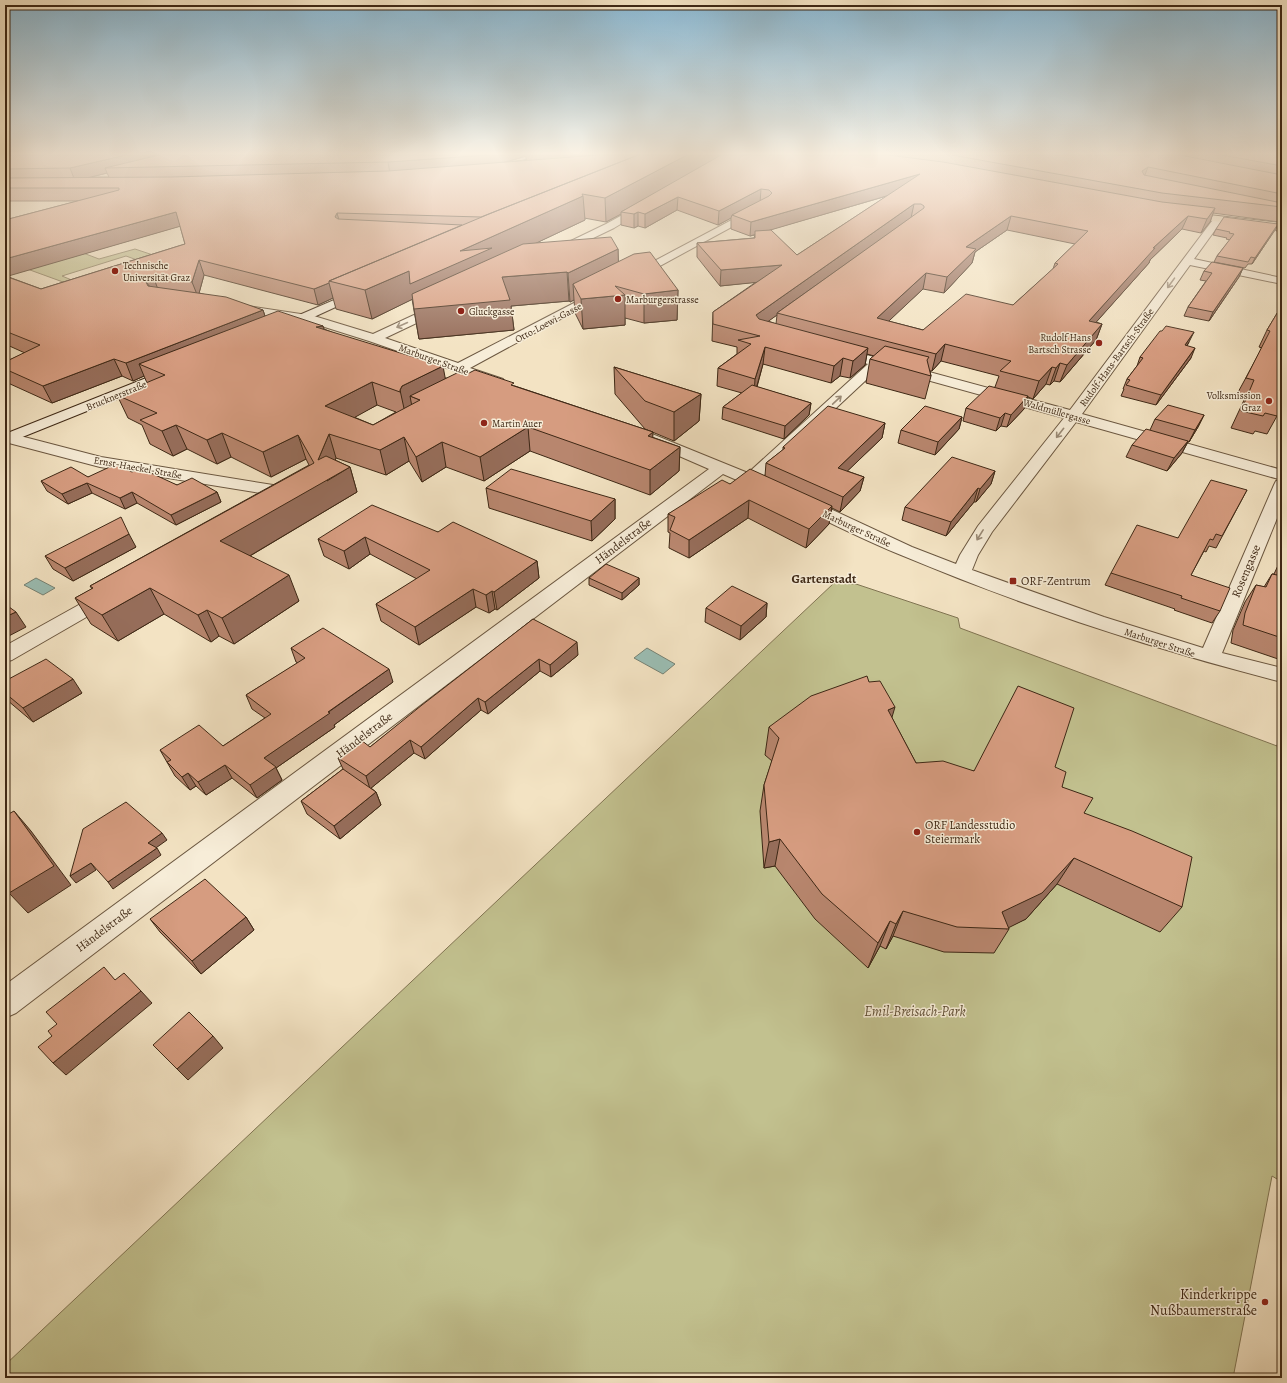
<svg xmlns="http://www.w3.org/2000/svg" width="1287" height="1383" font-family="Alegreya,serif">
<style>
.green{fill:#c2c18f;stroke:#807452}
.water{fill:#9bbeb4;stroke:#768274}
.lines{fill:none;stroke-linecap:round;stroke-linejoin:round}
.street-casing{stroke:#6b5740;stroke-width:2}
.secondary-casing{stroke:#3e2815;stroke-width:2}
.primary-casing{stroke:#3e2815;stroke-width:2}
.street{fill:#f7edd8;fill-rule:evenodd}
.secondary{fill:#f7edd8;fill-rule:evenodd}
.primary{fill:#f3e3c3;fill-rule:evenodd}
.tram{stroke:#3e2815;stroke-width:1}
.wall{fill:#b8866e;stroke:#3e2815;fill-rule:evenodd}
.shaded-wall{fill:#966d5a;stroke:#3e2815}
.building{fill:#d69c80;stroke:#3e2815;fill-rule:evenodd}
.oneway{stroke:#9a8a76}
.poi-dot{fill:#8f2418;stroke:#f7edd8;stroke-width:1.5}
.labels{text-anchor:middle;stroke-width:3;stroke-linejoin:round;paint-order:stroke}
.far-poi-label{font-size:10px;fill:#3e2815;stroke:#f7edd8;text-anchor:start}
.far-street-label{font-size:10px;fill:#3e2815;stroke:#f7edd8}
.street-label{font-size:12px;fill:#3e2815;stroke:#f7edd8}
.poi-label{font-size:12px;fill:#3e2815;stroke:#f7edd8;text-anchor:start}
.neighbourhood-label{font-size:13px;font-weight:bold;fill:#3e2815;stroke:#f7edd8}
.near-park-label{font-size:14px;font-style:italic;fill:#5f4e34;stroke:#f7edd8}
.near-poi-label{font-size:14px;fill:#3e2815;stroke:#f7edd8;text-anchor:end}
</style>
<rect width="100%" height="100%" fill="#f3e3c3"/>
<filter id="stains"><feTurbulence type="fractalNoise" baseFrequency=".005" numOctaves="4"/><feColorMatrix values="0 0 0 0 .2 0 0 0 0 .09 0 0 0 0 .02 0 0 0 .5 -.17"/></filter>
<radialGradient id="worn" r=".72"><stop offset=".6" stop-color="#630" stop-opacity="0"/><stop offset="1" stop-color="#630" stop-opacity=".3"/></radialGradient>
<path class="green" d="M70 248 99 259 135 249 168 260 148 264 126 256 62 276 74 281 63 282 19 266Z
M834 583 856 584 958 618 960 628 1277 746 1280 733 1282 734V1182L1272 1176 1233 1378H5V1365Z"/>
<path class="water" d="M36 578 55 588 43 595 24 585Z
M647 648 675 664 663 674 634 658Z"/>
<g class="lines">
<g class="street-casing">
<path id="street" d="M646 202 649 203 651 205 649 207 614 228 558 255H550L549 253 550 251 606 224Z
M758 206 761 207 763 209 761 211 636 279H628L626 277 628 275Z
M1218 216 1223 219 1194 259 1282 278V284L1190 265 1082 414 1282 470V480L1076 422 992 532 978 555 972 570 1104 617 1203 648 1274 485 1276 481 1282 480V506L1222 653 1282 668V682C1152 649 1025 607 901 555 866 541 831 523 797 507L794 503 797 499 803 498 809 499 912 547 956 564 960 555 978 526 1064 418 880 367 761 478 774 483 776 487 774 491 768 492 762 491 723 474 16 1013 5 1018V985L709 469 647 442 644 439 647 436 652 434 657 436 748 473 868 364 832 354 830 351 832 348 837 347 1070 410 1215 217Z
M601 289 605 291 607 293 605 295 470 368 503 379 505 382 503 385 498 386 369 341 312 323 234 312 230 311 228 308 230 305 234 304 314 316 373 334 442 302 446 303 448 306 446 309 385 338 458 363Z
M5 432 101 457 273 485 279 486 281 490 279 494 273 495 100 467 5 442Z
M109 590 116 592 119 596 116 600 12 660 5 662V646L102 592Z"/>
</g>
<g class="secondary-casing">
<path id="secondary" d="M362 288 366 289 368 291 366 293 277 334H269L267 331 269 328Z
M174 367 179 368 181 371 179 374 5 444V434Z"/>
</g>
<g class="primary-casing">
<path id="primary" d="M1182 212 1282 223V229L1179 217 1177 215 1179 213Z"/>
</g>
<use href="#street" class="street"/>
<use href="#secondary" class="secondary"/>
<use href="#primary" class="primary"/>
<path class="tram" d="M510 164 541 155"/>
</g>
<path class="wall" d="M5 155H719V156L722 155H1282V234L1275 230 1279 222 1213 213 1210 222 1201 233 1182 229 1150 260 1149 263 1096 322 1102 324 1096 340 1060 382 1054 381 1050 385 1046 384 1033 399 1028 397 1024 409 1007 427 1001 426 996 431 963 421 966 408 995 387 999 376 941 361 932 371H930L931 376 925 399 866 383 870 359 874 356 867 354 865 365 850 378 840 376 831 383 763 364 757 387 811 403 809 415 784 439 722 419 723 407 742 393 717 386 718 368 737 354V347L712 341 713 312 756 282 720 286 697 257V243L754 238 755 235 750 236 731 229V218L718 225 677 210 645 228 638 226 634 228 621 225V214L606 222 584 218 585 220 536 243 618 249V261L678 290 677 320 644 323 625 318V325L583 329 575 313 574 300 570 302 569 301 511 306 514 330 419 339 412 299 372 319 336 309 333 298 318 305 204 275 199 293 263 310 265 316 323 326 324 329 445 378 515 386 653 432 652 437 680 447 679 471 650 495 530 451 484 481 446 467 422 482 409 461 386 475 336 458 335 460 350 467 357 492 250 556 299 601 234 644 219 636 211 642 164 614 118 641 91 624 75 598 92 589 90 586 309 465 306 459 271 477 231 457 217 464 187 449 173 456 150 444 142 425 128 418 117 395 147 383 144 376 133 381 122 376 52 403 8 383 5 378V362L25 353 5 344V220L78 201H5ZM526 156V160L507 162ZM107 173 109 177H91ZM887 196 797 255 769 230ZM180 226 185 244 41 289 6 276ZM1007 230 1075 244 1055 263 1053 269 1013 305 923 330 888 321 923 289 944 293 972 263 975 252ZM777 315 776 324 768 321ZM377 405 396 412 373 425 354 417Z
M1278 224 1275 230 1252 264H1248L1245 268 1214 262 1217 256 1230 240 1226 239 1227 238 1213 235 1216 229Z
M1243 268 1239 277 1209 321 1184 316 1188 307 1206 281 1200 280 1204 271Z
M1282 305V407H1281L1277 416 1267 434 1255 431 1253 434 1231 428 1245 398 1236 396 1262 348 1259 347 1267 330Z
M1189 342 1187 346 1191 358 1156 405 1121 396 1124 389H1123L1127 379 1137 366 1140 357Z
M614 367 701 394 699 421 674 441 645 429 615 394Z
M1204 415 1198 427 1189 442H1188L1182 453 1167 471 1126 457 1132 445 1150 430 1155 419Z
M962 417 959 429 935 455 898 443 901 430Z
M885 423 882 438 847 471 864 477 860 491 840 512 832 508 829 524 806 548 748 518 689 558 669 548 670 533 668 532V514L730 484 765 476 766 463 783 450V447Z
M995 471 991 484 976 502H974L946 536 902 520 905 507Z
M132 472 177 485 217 492 221 502 176 525 137 503 125 509 92 493 68 504 47 491 41 481 88 477Z
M486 488 615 499V519L592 541 489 508Z
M1247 490 1216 548 1209 546 1206 552 1204 551 1191 575 1220 611 1212 623 1174 610 1175 609 1105 585 1111 573 1178 538Z
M438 532 537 561 539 578 497 610 495 609 489 613 476 607 419 645 381 621 376 604 417 579 370 554 349 569 324 556 318 539Z
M136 547 73 581 53 569 45 556Z
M1282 557V659L1281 660 1231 643 1233 630 1245 602 1256 585 1264 587 1272 574H1274Z
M589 578H639V585L622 600 589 585Z
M767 603 766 617 740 640 705 622 706 608Z
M533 619 578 655 551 677 540 671 488 714 481 710 425 759 414 753 371 788 376 792 381 805 340 839 307 814 301 801 343 769 338 758 370 747Z
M291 648 393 682 334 725 335 727 276 768 282 780 257 798 232 778 206 795 196 786 190 790 175 776 160 750 223 746 265 718 252 709 246 695 298 663 296 662Z
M5 681 82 693 33 722 7 700 5 698Z
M869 682 892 718 916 763 974 771 1055 767 1062 787 1084 813 1182 907 1160 932 1057 884 1026 919 1008 927 1009 929 994 953 944 952 893 936 886 949 880 946 868 968 815 919 775 866 764 868 760 811 764 785 772 761 765 755 769 727Z
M246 917 254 930 201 974 160 932 150 919Z"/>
<path class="shaded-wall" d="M126 155H179L105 168 107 173 75 181 70 168Z
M487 155H657L527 164 526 156 488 167 390 174 388 162Z
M687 155H719V158L621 212V214L606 222 605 198Z
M1148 167 1143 180 1142 171Z
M920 174 917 187 750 236 751 222Z
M761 189 760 203 732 215 731 218 718 225 719 211Z
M583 196 585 220 494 263 502 277 567 272 569 301 511 306 514 330 419 339 414 309 413 299 372 319 365 290 409 271 460 251Z
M678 197 677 210 645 228V214Z
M914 204 911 218 777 313V315L755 331 756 315Z
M1215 208 1210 222 1201 233 1207 219Z
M176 212 181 226 5 277V259Z
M638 212V226L634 228V214Z
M337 213 341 227 335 217Z
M1011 216 1007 230 975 252 972 263 944 293 947 277 966 247Z
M1188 216 1182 229 1150 260 1149 263 1083 337 1089 321 1153 248Z
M1278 224 1275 230 1252 264 1255 258Z
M618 249 619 277 573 284 574 300 570 302 568 273Z
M199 260 204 275 198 297 192 282Z
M782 265 781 280 720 286 721 270Z
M1243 268 1239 277 1209 321 1213 312Z
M926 273 923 289 874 335 877 318Z
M153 276 159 292 155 293 146 282 149 277Z
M329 283 333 298 318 305 314 289Z
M678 290 677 320 644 323V294Z
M625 295V325L583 329 581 299Z
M263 310 268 326 139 364 144 376 133 381 126 363Z
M1102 324 1096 340 1060 382 1067 365Z
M323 326 329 348 316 327Z
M1194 332 1189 342 1181 355 1185 345Z
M945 344 941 361 932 371 936 354Z
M765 347 763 364 754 396 755 379Z
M868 348 865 365 850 378 853 361Z
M1195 348 1191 358 1156 405 1161 395Z
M843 358 840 376 831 383 834 366Z
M114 359 122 376 52 403 43 386Z
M1060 363 1054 381 1050 385 1056 368Z
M443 366 447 388 420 400 410 396 412 407 405 413 400 390 402 386Z
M1052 367 1046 384 1033 399 1039 381Z
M372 382 377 405 332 430 325 406Z
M701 394 699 421 674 441V412Z
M1028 396 1024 409 1007 427 1011 415Z
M811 403 809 415 784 439 785 426Z
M1005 413 1001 426 996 431 1000 418Z
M1204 415 1198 427 1189 442 1195 430Z
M962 417 959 429 935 455 938 442Z
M885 423 882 438 835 483 838 468Z
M176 425 187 449 173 456 162 431Z
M528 427 530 451 484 481 480 457Z
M653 432 652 456 648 436Z
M222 433 231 457 217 464 207 440Z
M329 434 336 458 327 481 350 467 357 492 231 567 220 541 318 460Z
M298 435 306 459 271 477 263 452Z
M404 437 409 461 386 475 380 450Z
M1188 441 1182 453 1167 471 1174 458Z
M442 442 446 467 422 482 416 457Z
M680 447 679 471 650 495V470Z
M995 471 991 484 976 502 980 489Z
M864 477 860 491 840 512 843 497Z
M87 483 92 493 68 504 62 494Z
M978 488 974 502 946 536 951 522Z
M132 492 137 503 125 509 120 498Z
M217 492 221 502 176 525 171 515Z
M615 499V519L592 541 591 521Z
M749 500 748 518 689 558V540Z
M832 506 829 524 806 548 809 529Z
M129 534 136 547 73 581 65 568Z
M365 537 370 554 349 569 344 551Z
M537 561 539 578 497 610 494 592Z
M289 575 299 601 234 644 222 618Z
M639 578V585L622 600V593Z
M150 588 164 614 118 641 102 615Z
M473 589 476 607 419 645 415 627Z
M492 591 495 609 489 613 486 595Z
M767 603 766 617 740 640 741 626Z
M207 610 219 636 211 642 198 615Z
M16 612 26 627 5 638V617Z
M577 642 578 655 551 677 550 665Z
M539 659 540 671 488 714 485 702Z
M389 669 393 682 334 725 335 727 276 768 282 780 257 798 250 785 264 758Z
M73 679 82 693 33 722 23 708Z
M478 698 481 710 425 759 421 747Z
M895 707 887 734 888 710Z
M410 740 414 753 370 789 366 776Z
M225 765 232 778 206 795 198 782Z
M188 773 196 786 190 790 182 777Z
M376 792 381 805 340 839 334 826Z
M14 811 31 831 71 885 28 913 9 893Z
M162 833 167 840 153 850 148 843Z
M780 839 775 866 764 868 769 842Z
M157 848 161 855 113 889 108 882Z
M1074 858 1057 884 1026 919 1006 929 1002 912Z
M91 863 96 870 76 883 70 876Z
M5 882 12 889 5 893Z
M903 911 893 936 886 949 896 924Z
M246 917 254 930 201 974 192 961Z
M890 921 880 946 868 968 878 943Z
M141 991 152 1003 66 1075 53 1063Z
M213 1036 223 1048 188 1080 177 1069Z"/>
<path class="building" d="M5 155H126L70 168 5 169Z
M159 155H487L388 162 105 168Z
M598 155H638L481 217 337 213 335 217 338 219 462 225 329 281V283L314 289 199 260 192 282 153 276 149 277 146 282 148 286 226 297 263 310 126 363 114 359 43 386 5 369V362L40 345 5 331V276L41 289 185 244 176 212 5 259V220L119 190V188H5V178L171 177 388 171Z
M638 155H687L605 198 582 194 583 196 460 251 492 248 410 284 409 271 365 290 329 281 489 214Z
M721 155H888L943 162 1162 202 1215 208 1207 219 1188 216 1153 248H1155L1089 321 1102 324 1067 365 1060 363 1056 368 1052 367 1039 381 1000 371 1011 361 945 344 936 354 777 313 924 208V206L921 204H914L756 315 759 319 868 348 853 361 843 358 834 366 765 347 755 379 718 368 751 344 738 340 760 336 713 324V312L782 265 721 270 697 243 755 238V231L771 230 797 255 920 174 751 222 732 215 769 196 772 193 769 190 761 189 719 211 678 197 645 214 638 212 634 214 621 212ZM1011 216 1088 231 1055 263 1058 264 1013 305 966 294 923 330 877 318 926 273 947 277 976 249 966 247Z
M952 155H1180L1282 175V194L1148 167 1142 171 1144 175 1282 203V207L1162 193Z
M1222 155H1282V166Z
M1224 217 1278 224 1255 258 1251 257 1248 262 1217 256 1234 234 1229 233 1230 232 1216 229Z
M611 237 618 249 568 273 567 272 502 277 510 300 414 309 412 294 523 244Z
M650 252 678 290 644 294 615 286 625 295 581 299 573 284 634 254Z
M1212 262 1243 268 1213 312 1188 307 1212 273 1204 271Z
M1282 305V404L1277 416 1265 413 1263 416 1241 411 1254 380 1246 378 1270 331 1267 330Z
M278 311 323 326 316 327 443 366 402 386 400 390V392L372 382 325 406 373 425 420 400 410 396 461 371 469 373 475 370 514 383 511 385 653 432 648 436 680 447 650 470 528 427 480 457 442 442 416 457 404 437 380 450 329 434 318 460 326 456 350 467 220 541 289 575 222 618 207 610 198 615 150 588 102 615 75 598 93 588 90 586 314 463 298 435 263 452 222 433 207 440 176 425 162 431 140 420 157 413 117 395 165 375 139 364Z
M1166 326 1194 332 1185 345 1195 348 1161 395 1126 385 1130 380 1127 379 1143 358 1140 357 1160 331H1162Z
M885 346 929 357 927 360 931 376 870 359Z
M614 367 701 394 674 412 645 401Z
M752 385 811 403 785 426 723 407Z
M989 386 1028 396 1011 415 1005 413 1000 418 966 408Z
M1168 405 1204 415 1195 430 1155 419Z
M828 406 885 423 838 468 864 477 843 497 766 463 785 448 783 447Z
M925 406 962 417 938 442 901 430Z
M1146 429 1188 441 1174 458 1132 445Z
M952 457 995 471 980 489 978 488 951 522 905 507Z
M116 464 132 472 140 468 177 485 192 478 217 492 171 515 132 492 120 498 87 483 62 494 41 481 71 467 88 477Z
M511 469 615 499 591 521 486 488Z
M750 469 832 506 809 529 749 500 689 540 670 530 675 517 668 514 722 480 730 484Z
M1211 480 1247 490 1222 536 1216 534 1213 540 1210 539 1191 575 1230 588 1220 611 1181 598 1182 596 1111 573 1137 525 1178 538Z
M372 505 438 532 453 522 537 561 494 592 492 591 486 595 473 589 415 627 376 604 430 570 365 537 344 551 318 539Z
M121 517 129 534 65 568 45 556Z
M606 564 639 578 622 593 589 578Z
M1282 564V638L1243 625 1245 613 1256 585 1266 587 1272 574 1277 575Z
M732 586 767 603 741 626 706 608Z
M5 604 16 612 5 617Z
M533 619 577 642 550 665 539 659 485 702 478 698 421 747 410 740 366 776 338 758 361 740 370 747 422 705Z
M323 628 389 669 328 712 330 713 264 758 276 767 250 785 225 765 198 782 188 773 182 777 167 762 171 760 160 750 199 725 223 746 271 714 246 695 305 658 291 648Z
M46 659 73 679 23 708 5 693V681Z
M867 676 869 682 880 681 895 707 888 710 916 763 943 761 974 771 1018 686 1074 708 1055 767 1066 772 1062 787 1093 798 1084 813 1132 831 1192 857 1182 907 1074 858 1042 893 1002 912 1009 929 957 927 903 911 896 924 890 921 878 943 822 894 780 839 769 842 764 785 779 738 769 727 811 696Z
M343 769 376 792 334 826 301 801Z
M126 802 162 833 148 843 157 848 108 882 91 863 70 876 83 829Z
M14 811 54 866 9 893 5 887V816Z
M205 879 246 917 192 961 150 919Z
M104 967 115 980 124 973 141 991 53 1063 38 1047 52 1036 48 1031 57 1024 46 1012Z
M189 1012 213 1036 177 1069 153 1045Z"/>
<defs><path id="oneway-shaft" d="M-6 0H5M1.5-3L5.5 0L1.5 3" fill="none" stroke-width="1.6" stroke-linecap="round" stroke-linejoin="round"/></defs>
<g class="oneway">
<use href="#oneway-shaft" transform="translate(1171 283) rotate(126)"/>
<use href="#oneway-shaft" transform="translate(402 325) rotate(156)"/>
<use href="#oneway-shaft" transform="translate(837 400) rotate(-43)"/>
<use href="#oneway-shaft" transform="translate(1060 433) rotate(128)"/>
<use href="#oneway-shaft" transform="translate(980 535) rotate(122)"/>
</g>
<linearGradient id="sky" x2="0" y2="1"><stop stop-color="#89b8d3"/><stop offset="0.44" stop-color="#faf2e4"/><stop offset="1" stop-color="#faf2e4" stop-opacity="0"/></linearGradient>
<rect width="1287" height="349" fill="url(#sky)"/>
<g class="poi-dot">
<circle cx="115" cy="271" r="4"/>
<circle cx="618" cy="299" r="4"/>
<circle cx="461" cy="311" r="4"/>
<circle cx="1099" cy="343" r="4"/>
<circle cx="1269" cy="401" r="4"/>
<circle cx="484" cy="423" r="4"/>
<rect x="1009" y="577" width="8" height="8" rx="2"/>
<circle cx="917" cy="832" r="4"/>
<circle cx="1265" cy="1302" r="4"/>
</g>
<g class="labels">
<g class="far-poi-label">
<text x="123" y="269">Technische<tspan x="123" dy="12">Universität Graz</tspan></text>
<text x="626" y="303">Marburgerstrasse</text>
<text x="469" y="315">Gluckgasse</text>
<text x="1091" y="341" text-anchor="end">Rudolf Hans<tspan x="1091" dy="12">Bartsch Strasse</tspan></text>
<text x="1261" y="399" text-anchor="end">Volksmission<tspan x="1261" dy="12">Graz</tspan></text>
<text x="492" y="427">Martin Auer</text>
</g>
<g class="far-street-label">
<text transform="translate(548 322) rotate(-28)" y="4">Otto-Loewi-Gasse</text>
<text transform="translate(1116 357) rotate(-54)" y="4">Rudolf-Hans-Bartsch-Straße</text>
<text transform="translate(434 359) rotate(20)" y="4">Marburger Straße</text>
<text transform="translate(116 395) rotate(-22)" y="4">Brucknerstraße</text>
<text transform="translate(1057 411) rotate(16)" y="4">Waldmüllergasse</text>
<text transform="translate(138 467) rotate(10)" y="4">Ernst-Haeckel-Straße</text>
<text transform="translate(857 528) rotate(25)" y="4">Marburger Straße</text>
<text transform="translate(1160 642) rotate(18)" y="4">Marburger Straße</text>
</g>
<g class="street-label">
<text transform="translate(623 541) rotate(-37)" y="4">Händelstraße</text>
<text transform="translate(1246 571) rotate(-67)" y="4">Rosengasse</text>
<text transform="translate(364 735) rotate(-37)" y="4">Händelstraße</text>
<text transform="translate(104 929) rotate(-37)" y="4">Händelstraße</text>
</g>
<g class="poi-label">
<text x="1021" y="585">ORF-Zentrum</text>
<text x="925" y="829">ORF Landesstudio<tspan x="925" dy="14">Steiermark</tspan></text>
</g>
<g class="neighbourhood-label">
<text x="824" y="583">Gartenstadt</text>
</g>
<g class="near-park-label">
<text x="915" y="1016">Emil-Breisach-Park</text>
</g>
<g class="near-poi-label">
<text x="1257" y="1299">Kinderkrippe<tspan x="1257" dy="16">Nußbaumerstraße</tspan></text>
</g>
</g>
<rect width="1287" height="1383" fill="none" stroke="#f3e3c3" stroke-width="20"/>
<rect x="6" y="6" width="1275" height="1371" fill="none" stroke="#3e2815" stroke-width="2"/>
<rect x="10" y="10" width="1267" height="1363" fill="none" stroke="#3e2815"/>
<rect width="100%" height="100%" filter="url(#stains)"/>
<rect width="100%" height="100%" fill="url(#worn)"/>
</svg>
